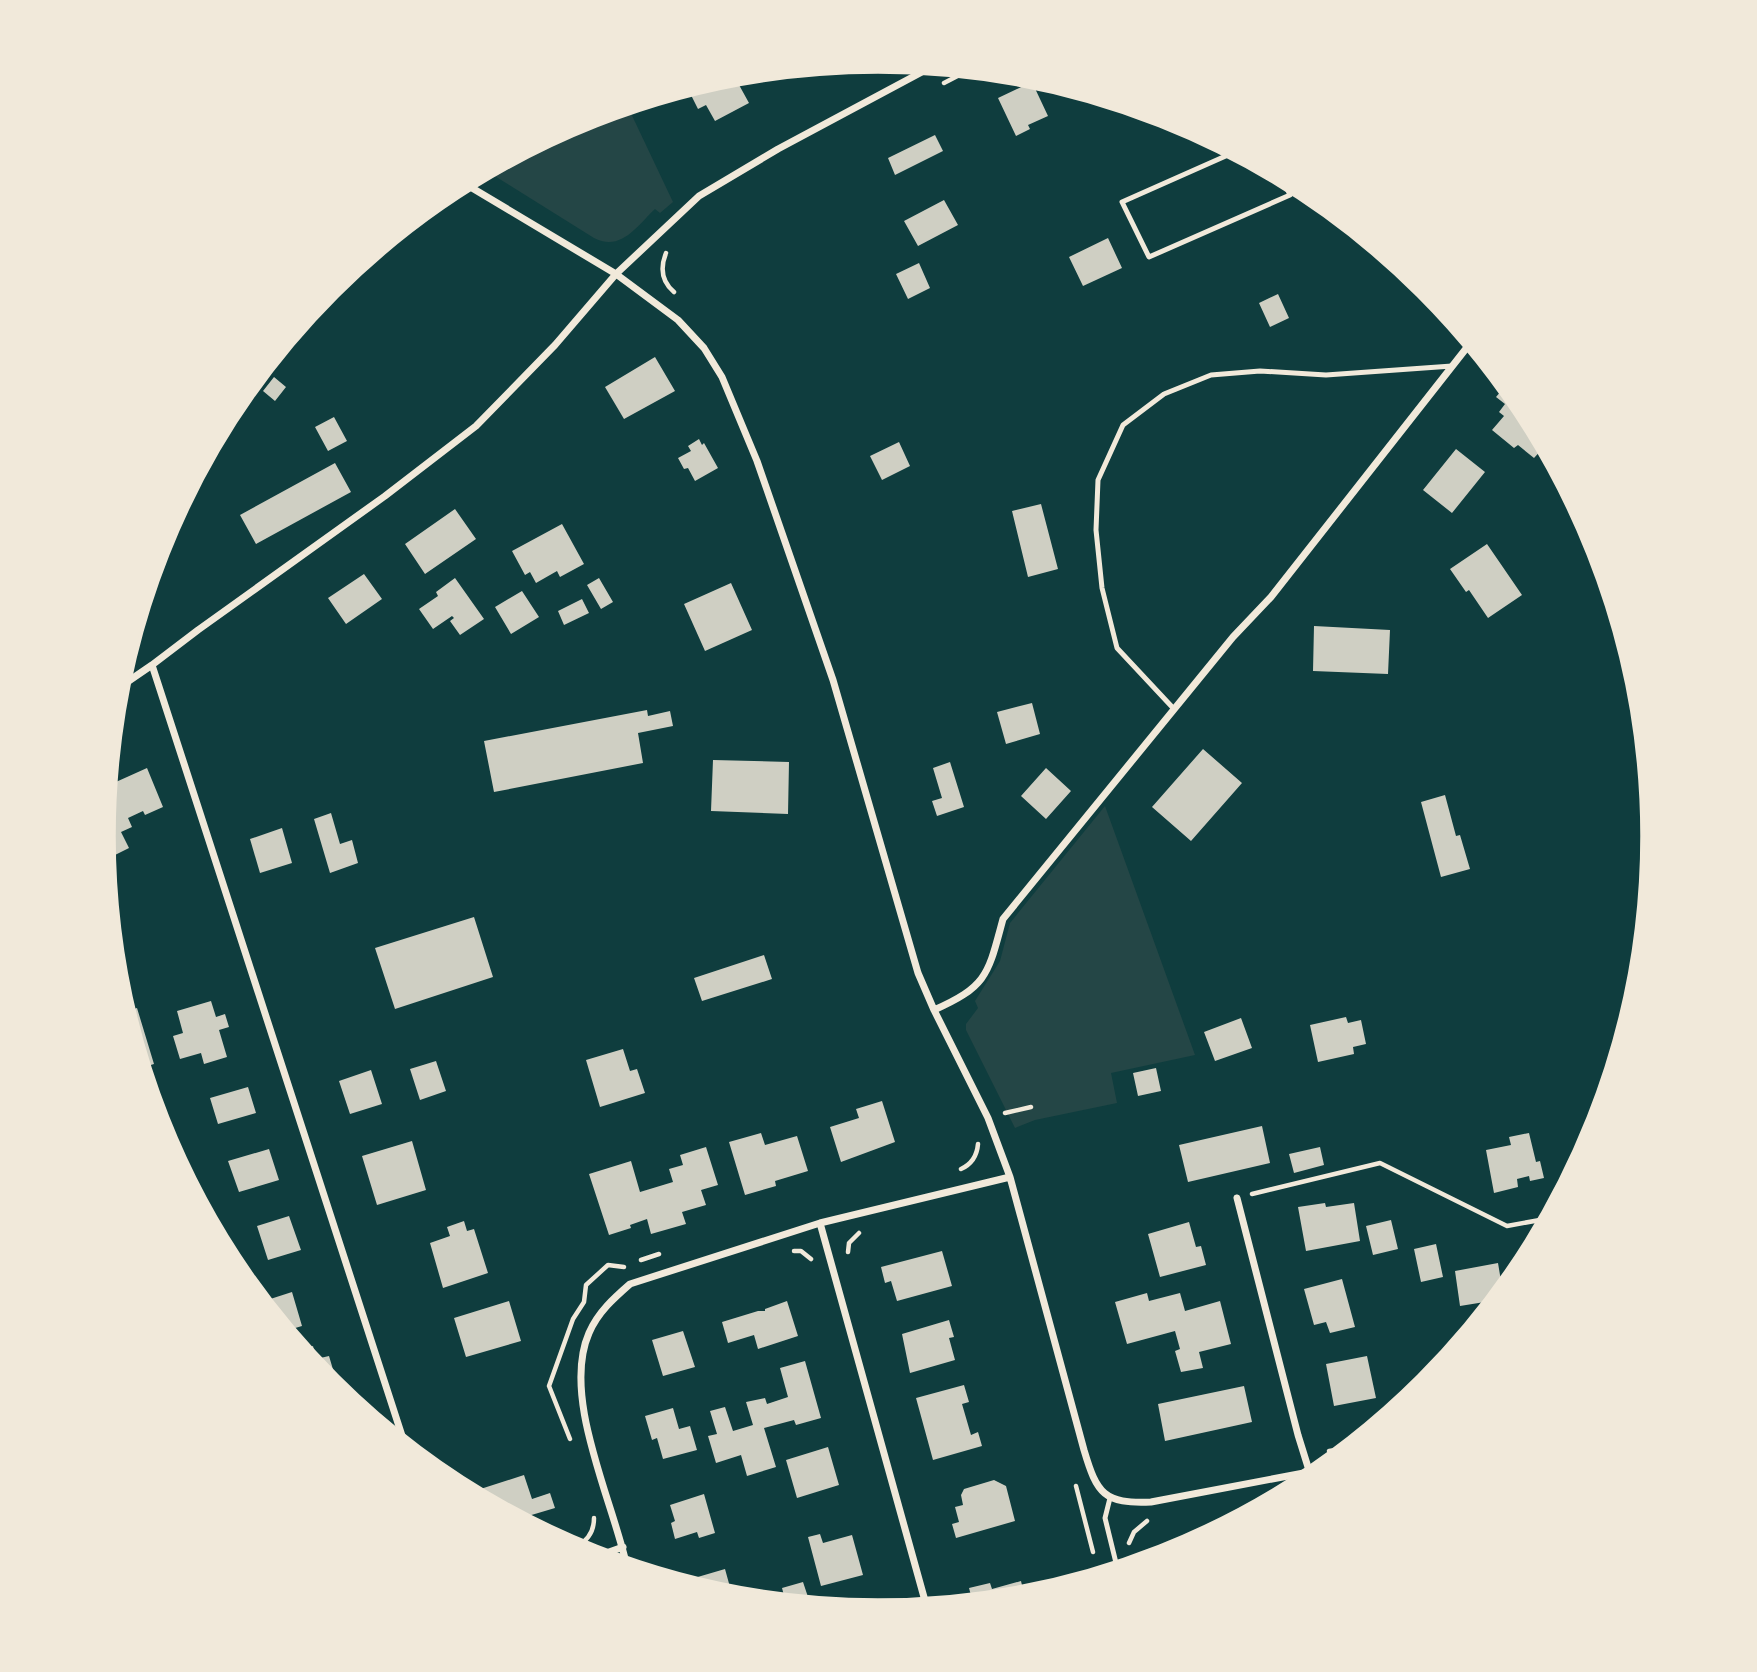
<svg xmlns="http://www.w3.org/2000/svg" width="1757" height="1672" font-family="'Archivo Narrow',sans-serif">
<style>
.green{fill:#244646}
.building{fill:#cfcfc3}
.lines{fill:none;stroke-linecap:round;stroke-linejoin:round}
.path{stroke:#f1e9da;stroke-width:4.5}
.service{stroke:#f1e9da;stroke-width:5}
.minor{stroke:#f1e9da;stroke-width:7}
.rim{fill:none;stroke:#f1e9da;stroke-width:3.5}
</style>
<rect width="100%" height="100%" fill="#0f3d3e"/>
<path class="green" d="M627 105 673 202 660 213 655 209C637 226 621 252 594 238L485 170 582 118Z
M1105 806 1195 1055 1111 1073 1117 1103 1035 1120 1015 1128 966 1030V1024L978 1008 975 1001 1000 961 1010 923Z"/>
<path class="building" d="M733 74 749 103 715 121 706 105 698 109 689 91 710 80Z
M1032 82 1048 116 1028 125 1030 129 1016 136 998 98Z
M935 135 943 151 895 175 888 158Z
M944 200 958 225 918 246 904 221Z
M1108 238 1122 268 1083 286 1069 257Z
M919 263 930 288 908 299 896 274Z
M1278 294 1289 318 1270 327 1259 303Z
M655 357 675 391 624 419 605 387Z
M274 377 286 387 275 401 263 391Z
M1507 384 1524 405 1546 445 1534 458 1518 445 1514 448 1492 430 1504 416 1499 412 1505 404 1496 397Z
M334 417 347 441 328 451 315 427Z
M699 439 702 445 704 443 718 468 695 481 688 468 684 469 678 458 691 451 688 446Z
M899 442 910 466 882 480 870 456Z
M1456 449 1485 472 1452 513 1423 490Z
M335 463 351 492 256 544 240 515Z
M1041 504 1058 569 1028 577 1012 511Z
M455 509 476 539 425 574 405 544Z
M562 524 584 564 560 577 557 571 536 583 530 572 525 575 512 551Z
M1487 544 1522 595 1488 618 1469 590 1466 592 1450 569Z
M364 574 382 599 346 624 328 598Z
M455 578 484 619 460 635 450 621 454 618 452 616 433 629 419 609 438 596 436 592Z
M599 578 613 602 601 609 587 585Z
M731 583 752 630 705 651 684 604Z
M522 591 539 617 511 634 495 607Z
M582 599 589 613 564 625 558 611Z
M1314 626 1390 630 1388 674 1313 671Z
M1032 703 1040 734 1006 744 997 712Z
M647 710 648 716 670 711 673 726 638 733 643 763 494 792 484 741Z
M1203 749 1242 783 1191 841 1152 807Z
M713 760 789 762 788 814 711 811Z
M950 762 964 807 937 816 932 801 942 798 933 768Z
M147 768 163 807 145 815 143 811 128 818 132 827 121 832 129 848 111 857 102 833 107 786Z
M1046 768 1071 791 1046 819 1021 796Z
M1445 795 1456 836 1460 835 1470 869 1441 877 1421 802Z
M331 813 340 844 352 840 358 863 330 873 314 819Z
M282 828 292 863 260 873 250 839Z
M474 917 493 977 395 1009 375 948Z
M764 955 772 979 702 1001 694 978Z
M211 1001 216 1017 225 1014 229 1027 219 1030 227 1057 204 1064 201 1053 180 1059 173 1036 183 1033 177 1011Z
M137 1008 154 1064 141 1068 124 1012Z
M1346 1017 1348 1023 1361 1020 1366 1044 1353 1047 1354 1054 1318 1062 1310 1025Z
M1241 1018 1252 1048 1215 1061 1204 1032Z
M623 1049 630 1071 637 1069 645 1093 600 1107 586 1060Z
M436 1061 446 1091 420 1100 410 1069Z
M1156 1068 1161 1091 1138 1096 1133 1073Z
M371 1070 382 1104 350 1114 339 1081Z
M248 1087 256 1113 218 1124 210 1098Z
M882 1101 895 1142 841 1162 830 1127 859 1118 856 1109Z
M1262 1126 1270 1163 1188 1182 1179 1145Z
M761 1133 765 1145 797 1136 808 1171 775 1181 776 1186 745 1195 729 1142Z
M1529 1133 1536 1162 1540 1161 1544 1178 1530 1181 1529 1176 1517 1179 1518 1187 1494 1193 1486 1150 1511 1145 1509 1137Z
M412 1141 426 1190 377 1205 362 1156Z
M706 1147 718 1185 701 1190 706 1205 682 1212 686 1224 651 1234 647 1219 630 1225 631 1228 609 1235 589 1174 631 1161 640 1192 673 1182 669 1169 683 1165 680 1155Z
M1320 1147 1324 1165 1294 1173 1289 1154Z
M269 1149 279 1180 239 1192 228 1161Z
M1325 1203 1326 1207 1354 1203 1360 1241 1306 1251 1298 1207Z
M289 1216 301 1250 268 1260 257 1226Z
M1391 1220 1398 1249 1373 1255 1366 1226Z
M464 1221 467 1231 474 1229 488 1273 443 1288 430 1243 450 1236 447 1227Z
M1189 1222 1196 1247 1201 1246 1206 1265 1160 1277 1148 1234Z
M1436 1244 1443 1277 1421 1282 1414 1249Z
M942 1251 952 1286 897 1301 891 1281 885 1283 881 1267Z
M1498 1263 1503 1293 1497 1300 1460 1306 1455 1271Z
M1342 1279 1355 1327 1330 1333 1326 1322 1314 1325 1304 1289Z
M292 1292 302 1326 285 1331 261 1302Z
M1147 1293 1149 1301 1180 1293 1185 1311 1220 1301 1231 1344 1199 1352 1203 1368 1181 1372 1175 1351 1180 1349 1175 1331 1127 1344 1115 1302Z
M509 1301 521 1341 466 1357 454 1318Z
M787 1301 798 1336 758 1349 754 1335 728 1343 722 1322 758 1311H765V1309Z
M949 1320 954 1337 949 1338 955 1360 910 1373 902 1334Z
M683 1331 695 1367 663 1376 652 1340Z
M313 1346 316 1359 329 1356 340 1393 329 1385 300 1350Z
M1367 1356 1376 1398 1334 1406 1326 1364Z
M805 1361 821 1418 796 1425 794 1420 764 1428 776 1467 747 1476 741 1455 716 1463 708 1436 717 1434 710 1411 725 1407 733 1431 753 1425 746 1402 765 1398 767 1404 788 1397 780 1368Z
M964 1385 969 1402 962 1404 971 1435 978 1432 982 1446 933 1460 916 1398Z
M1244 1386 1252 1422 1165 1441 1158 1404Z
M673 1408 679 1429 690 1426 697 1450 663 1459 657 1438 652 1440 645 1416Z
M828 1447 839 1485 797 1498 786 1460Z
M524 1475 532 1499 550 1493 555 1508 518 1519 468 1493Z
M994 1480 1006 1486 1015 1521 956 1538 952 1524 959 1522 955 1507 963 1505 961 1495 964 1489Z
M704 1494 715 1533 699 1538 697 1532 675 1539 671 1523 675 1521 670 1505Z
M820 1534 823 1543 852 1535 863 1575 821 1586 808 1537Z
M725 1569 733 1598 685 1585 684 1581Z
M1021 1581 1025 1598 973 1603 969 1588 990 1583 992 1589Z
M803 1582 811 1606 786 1603 782 1588Z"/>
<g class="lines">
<path class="path" d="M944 83 971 69
M666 253C660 268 661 281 674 292
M1005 1113 1031 1107
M961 1169C972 1164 977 1156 978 1144
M1252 1194 1380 1163 1507 1226 1551 1218
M794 1251H801L811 1259
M848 1252 849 1243 859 1233
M641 1260 659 1254
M570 1439 549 1386 573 1319 584 1302 586 1285 608 1265 624 1267
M1329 1451 1350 1448
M1076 1486 1093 1552
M1129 1543 1134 1532 1147 1521
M572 1549C586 1542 594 1534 594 1518"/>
<path class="service" d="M1237 151 1122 202 1149 257 1290 195 1281 175
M1174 709 1117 648 1102 588 1096 530 1098 480 1123 425 1164 394 1211 375 1260 371 1326 375 1452 366
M1110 1498 1105 1518 1118 1571"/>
<path class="minor" d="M462 182 616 274 678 320 704 348 722 377 757 461 833 680 918 973 934 1010 988 1118 1010 1177 820 1223 630 1284C614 1298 598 1312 589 1333 561 1397 613 1501 627 1567
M152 665 406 1448
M117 689 152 665 198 630 385 496 476 426 555 345 616 274 699 196 778 149 935 65
M934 1010C988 986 988 974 1003 919L1233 637 1271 597 1472 341
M1010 1177 1084 1450C1097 1494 1104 1504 1151 1502L1325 1469
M1237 1198 1298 1435 1312 1480
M820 1223 927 1608
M595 1557 623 1547"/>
</g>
<path d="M0 0H1757V1672H0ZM114 836a764 764 0 1 1 1528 0a764 764 0 1 1-1528 0Z" fill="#f1e9da" fill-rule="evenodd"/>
<path class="rim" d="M114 836a764 764 0 1 1 1528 0a764 764 0 1 1-1528 0Z"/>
</svg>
